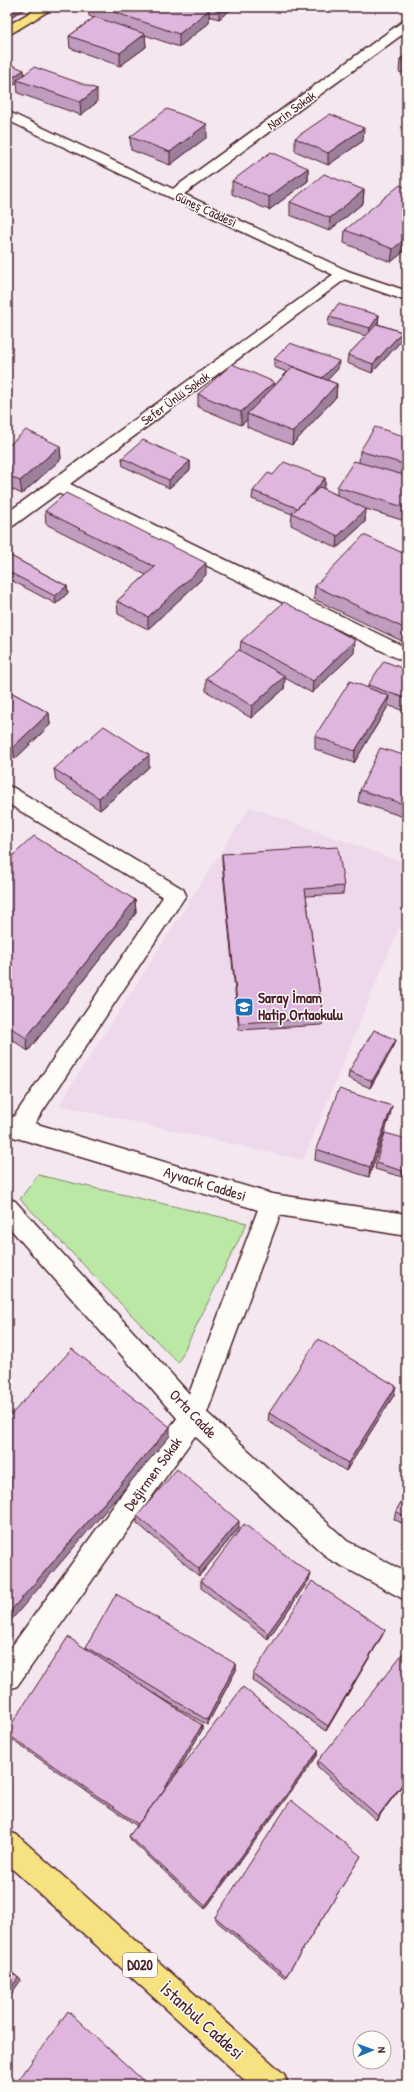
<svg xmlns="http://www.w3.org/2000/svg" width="414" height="2092" font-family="'Patrick Hand',sans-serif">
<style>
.built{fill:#eed8eb}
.green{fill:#bce8a5;stroke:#838468}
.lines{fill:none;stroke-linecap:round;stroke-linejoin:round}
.street-casing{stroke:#4a1f2b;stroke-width:3}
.secondary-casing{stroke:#4a1f2b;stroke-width:3}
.primary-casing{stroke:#4a1f2b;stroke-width:3}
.highway-casing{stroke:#4a1f2b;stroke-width:3}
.street{fill:#fdfcf7;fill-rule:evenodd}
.secondary{fill:#fdfcf7;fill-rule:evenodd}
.primary{fill:#f7e281;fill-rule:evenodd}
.highway{fill:#f7e281;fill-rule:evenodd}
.wall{fill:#c09dbf;stroke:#4a1f2b}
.shaded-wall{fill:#9c7f9b;stroke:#4a1f2b}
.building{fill:#dfb6de;stroke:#4a1f2b}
.labels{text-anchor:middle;stroke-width:3;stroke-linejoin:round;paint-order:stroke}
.far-street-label{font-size:13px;fill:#4a1f2b;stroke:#fdfcf7}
.shield{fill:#fdfcf7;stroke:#806168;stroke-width:1}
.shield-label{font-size:14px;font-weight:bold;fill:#4a1f2b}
.poi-label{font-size:15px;font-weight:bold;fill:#4a1f2b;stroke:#fdfcf7;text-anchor:start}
.street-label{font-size:15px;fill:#4a1f2b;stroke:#fdfcf7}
.near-street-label{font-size:18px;fill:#4a1f2b;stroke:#fdfcf7}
</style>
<rect width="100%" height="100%" fill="#f4e7f0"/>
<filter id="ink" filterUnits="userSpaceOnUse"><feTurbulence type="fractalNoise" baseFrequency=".025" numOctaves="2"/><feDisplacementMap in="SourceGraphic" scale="8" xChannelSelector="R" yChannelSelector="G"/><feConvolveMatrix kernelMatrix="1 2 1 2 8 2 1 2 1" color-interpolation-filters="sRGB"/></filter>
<g filter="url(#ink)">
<path class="built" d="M250 807 407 864V908L303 1160 59 1105Z"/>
<path class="green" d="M38 1175 247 1223 178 1363 20 1199Z"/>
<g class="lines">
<g class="street-casing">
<path id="street" d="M407 21V31L180 197H170L168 194 170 191 402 22Z
M343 269 348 271 351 274 348 277 70 484 407 648V663L58 493 13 526 7 528V513L338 271Z
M7 786 14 788 183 889 186 895 27 1135 19 1138 11 1135 8 1128 11 1121 163 897 7 803Z
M272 1194 280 1197 284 1204 202 1426 17 1686 7 1690V1653L183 1410 260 1204 264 1197Z"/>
</g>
<g class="secondary-casing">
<path id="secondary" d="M7 111 348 271 407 291V301L338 277 7 120Z
M7 1115 272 1194 407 1214V1236L272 1214 7 1135Z
M7 1198 15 1201 202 1408 347 1541 407 1573V1601L329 1559 184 1426 7 1225Z"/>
</g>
<g class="primary-casing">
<path id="primary" d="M39 7H55L7 36V26Z"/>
</g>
<g class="highway-casing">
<path id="highway" d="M7 1831 17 1835 284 2074 288 2085H250L7 1864Z"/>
</g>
<use href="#street" class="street"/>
<use href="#secondary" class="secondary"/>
<use href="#primary" class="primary"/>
<use href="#highway" class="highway"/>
</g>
<path class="wall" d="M88 7H234L219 19 209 16V23L179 47 145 35 146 47 120 66 70 48 69 36 94 18 89 16Z
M407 54V75L399 72 400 59Z
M7 63 25 74 97 102 81 115 18 93 17 83 7 89Z
M130 137H207L170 165 131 150Z
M295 138 363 141 328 165 295 151Z
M308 168V181L269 210 232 194V181Z
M407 188V249L391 262 344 243 345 230Z
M364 190 363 203 329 231 290 215V202Z
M379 315 378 324 402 332 401 341 372 373 347 363 348 355 366 336 328 325 329 317Z
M274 359 338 369 327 380 337 384 336 397 292 445 247 427V420L241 425 198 407V394L274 382V386L287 372 274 367Z
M407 437V518L405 521 366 509 365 522 337 548 291 525 292 514 252 499 253 491 273 475 325 478V486L323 488 337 495V487L359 462 360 451Z
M60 446 61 459 22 494 7 487V447Z
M122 458 190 461V470L169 488 123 466Z
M45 511 206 575 148 629 118 614 117 601 146 575 46 524Z
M7 554 67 586 68 593 56 604 7 578Z
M407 555V638L404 642 314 599 315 586Z
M241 641 354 653 312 693 285 678 284 689 251 718 206 691V678L240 650Z
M407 670V712L387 705V708L354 763 315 749V736L368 688V685Z
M7 690 49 713 50 725 15 759 7 755Z
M407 756V818L358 802 360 790Z
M149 767 100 810 56 781 54 769Z
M222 854 344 886 343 894 306 896 323 1018 322 1025 239 1030 222 862Z
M7 861 135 900 136 913 28 1051 7 1036Z
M396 1040 394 1046 370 1088 348 1078 349 1071Z
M390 1116 369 1177 315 1160 316 1149Z
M407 1139V1159L402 1177 375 1169 376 1163Z
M394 1395 346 1471 268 1421 269 1413Z
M407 1492V1526L394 1519 396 1511Z
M137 1516 239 1528 199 1576 137 1523Z
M311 1574 309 1580 268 1639 201 1588V1581Z
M382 1636 326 1731 252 1680 253 1674Z
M86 1647 236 1664V1670L207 1725 145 1688 202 1725V1730L175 1776 319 1750 317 1756 205 1909 131 1840 129 1836 137 1826 9 1738 7 1735V1731L86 1649Z
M318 1761 407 1779 376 1820 317 1766Z
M361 1856 285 1978 215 1920V1917Z"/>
<path class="shaded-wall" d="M7 7H29L7 19Z
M219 7H234L219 19Z
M209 10V23L179 47V34Z
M145 34 146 47 120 66V53Z
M24 70 25 78 17 80V83L7 89V81Z
M97 89V102L81 115 80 102Z
M207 124V137L170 165V152Z
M364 128 363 141 328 165V153Z
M308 168V181L269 210V197Z
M364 190 363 203 329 231 330 218Z
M407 237V249L391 262 393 249Z
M379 315 378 323 369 336 370 328Z
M402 332 401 341 372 373 373 364Z
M339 361 338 369 322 386V378Z
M274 382V395L247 414V420L241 425V412Z
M337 384 336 397 292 445 293 432Z
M60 446 61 459 22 494 20 481Z
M190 461V470L169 488V480Z
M325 478V486L299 517V509Z
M407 508V518L405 521Z
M366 509 365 522 337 548 338 536Z
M206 563V575L148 629V617Z
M67 586 68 593 56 604 55 596Z
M407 628V638L404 642 406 629Z
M355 640 354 653 312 693 313 681Z
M285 676 284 689 251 718 252 706Z
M389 696 387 708 354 763 355 751Z
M49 713 50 725 15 759 13 747Z
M149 755V767L100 810 99 798Z
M135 900 136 913 28 1051 26 1038Z
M396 1040 394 1046 370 1088 372 1081Z
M392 1106 390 1116 369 1177 370 1167Z
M407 1157V1159L402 1177 403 1171Z
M396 1386 394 1395 346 1471 348 1463Z
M170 1427V1436L7 1625V1615Z
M239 1521V1528L199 1576V1569Z
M311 1574 309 1580 268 1639V1633Z
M385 1630 382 1636 326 1731 328 1726Z
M236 1664V1670L207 1725V1720Z
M202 1725V1730L160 1801 140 1828Z
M319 1750 317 1756 205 1909V1906Z
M407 1778V1779L376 1820 378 1816Z
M7 1968 21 1980 7 2000Z"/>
<path class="building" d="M99 7H199L209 10 179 34Z
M95 17 145 34 120 53 69 36Z
M407 54V62L400 59Z
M7 63 24 70 7 81Z
M34 67 97 89 80 102 17 80Z
M167 109 207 124 170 152 130 137Z
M330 114 364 128 328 153 295 138Z
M271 152 308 168 269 197 232 181Z
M324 174 364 190 330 218 290 202Z
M400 185 407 188V237L393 249 345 230Z
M338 304 379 315 370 328 329 317Z
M377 324 402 332 373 364 348 355Z
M290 343 339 361 322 378 274 359Z
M232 364 274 382 241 412 198 394Z
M293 367 337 384 293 432 247 414Z
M375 427 407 437V465L360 451Z
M26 430 60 446 20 481 7 475V447Z
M143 440 190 461 169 480 122 458Z
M354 461 407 476V508L337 487Z
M284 462 325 478 310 496 297 508 253 491 268 473 273 475Z
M320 487 366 509 338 536 292 513Z
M66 493 206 563 148 617 117 601 155 567 45 511Z
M364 535 407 555V628L406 629 315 586Z
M7 554 67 586 55 596 7 571Z
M284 602 355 640 313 681 241 641Z
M239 650 285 676 252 706 206 678Z
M384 661 407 670V699L368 685Z
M350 681 389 696 355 751 315 736Z
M7 690 49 713 13 747 7 744Z
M104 726 149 755 99 798 54 769Z
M380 748 407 756V805L360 790Z
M34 836 135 900 26 1038 7 1025V861Z
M338 847 344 886 305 889 323 1018 239 1023 222 854Z
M374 1030 396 1040 372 1081 349 1071Z
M339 1089 392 1106 370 1167 316 1149Z
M385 1133 407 1139V1157L403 1171 376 1163Z
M318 1339 396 1386 348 1463 269 1413Z
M72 1349 170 1427 7 1615V1419Z
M177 1469 239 1521 199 1569 137 1516Z
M407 1492V1518L396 1511Z
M244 1524 311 1574 268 1633 201 1581Z
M312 1581 385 1630 328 1726 253 1674Z
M116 1594 236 1664 207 1720 86 1647Z
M68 1637 202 1725 162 1793 138 1824 7 1734V1731Z
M407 1648V1778L378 1816 318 1761Z
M243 1687 319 1750 205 1906 129 1836Z
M291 1800 361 1856 286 1976 215 1917Z
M7 1968 18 1978 7 1993Z
M68 2011 148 2085H15Z"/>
</g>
<defs>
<g id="school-square" transform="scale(1)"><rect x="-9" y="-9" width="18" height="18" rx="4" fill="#1f6fb2" stroke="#fdfcf7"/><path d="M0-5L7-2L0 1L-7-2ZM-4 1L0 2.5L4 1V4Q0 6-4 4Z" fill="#fff"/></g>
</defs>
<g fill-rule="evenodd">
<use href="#school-square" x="244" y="1007"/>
</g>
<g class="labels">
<g class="far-street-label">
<text transform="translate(291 110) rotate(-36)" y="5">Narin Sokak</text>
<text transform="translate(206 209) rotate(25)" y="5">Güneş Caddesi</text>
<text transform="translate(175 398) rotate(-36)" y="5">Sefer Ünlü Sokak</text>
</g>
<rect class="shield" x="123" y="1953" width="34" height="24" rx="3"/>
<g class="shield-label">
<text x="140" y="1970">D020</text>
</g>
<g class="poi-label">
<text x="258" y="1003">Saray İmam<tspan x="258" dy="17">Hatip Ortaokulu</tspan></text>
</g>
<g class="street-label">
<text transform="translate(205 1184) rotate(17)" y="5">Ayvacık Caddesi</text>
<text transform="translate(193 1414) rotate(46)" y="5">Orta Cadde</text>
<text transform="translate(153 1474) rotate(-54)" y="5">Değirmen Sokak</text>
</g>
<g class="near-street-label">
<text transform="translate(202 2021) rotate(42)" y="6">İstanbul Caddesi</text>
</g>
</g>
<rect width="414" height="2092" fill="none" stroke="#fdfcf7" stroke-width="24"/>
<rect x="12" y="12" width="390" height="2068" fill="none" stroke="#4a1f2b" stroke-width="1.5" filter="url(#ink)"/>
<g transform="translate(372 2050) rotate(89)"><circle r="19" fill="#fdfcf7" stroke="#b5a4a5"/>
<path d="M0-3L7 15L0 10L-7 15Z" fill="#1f6fb2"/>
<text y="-6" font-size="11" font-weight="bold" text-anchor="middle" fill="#4a1f2b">N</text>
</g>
</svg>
